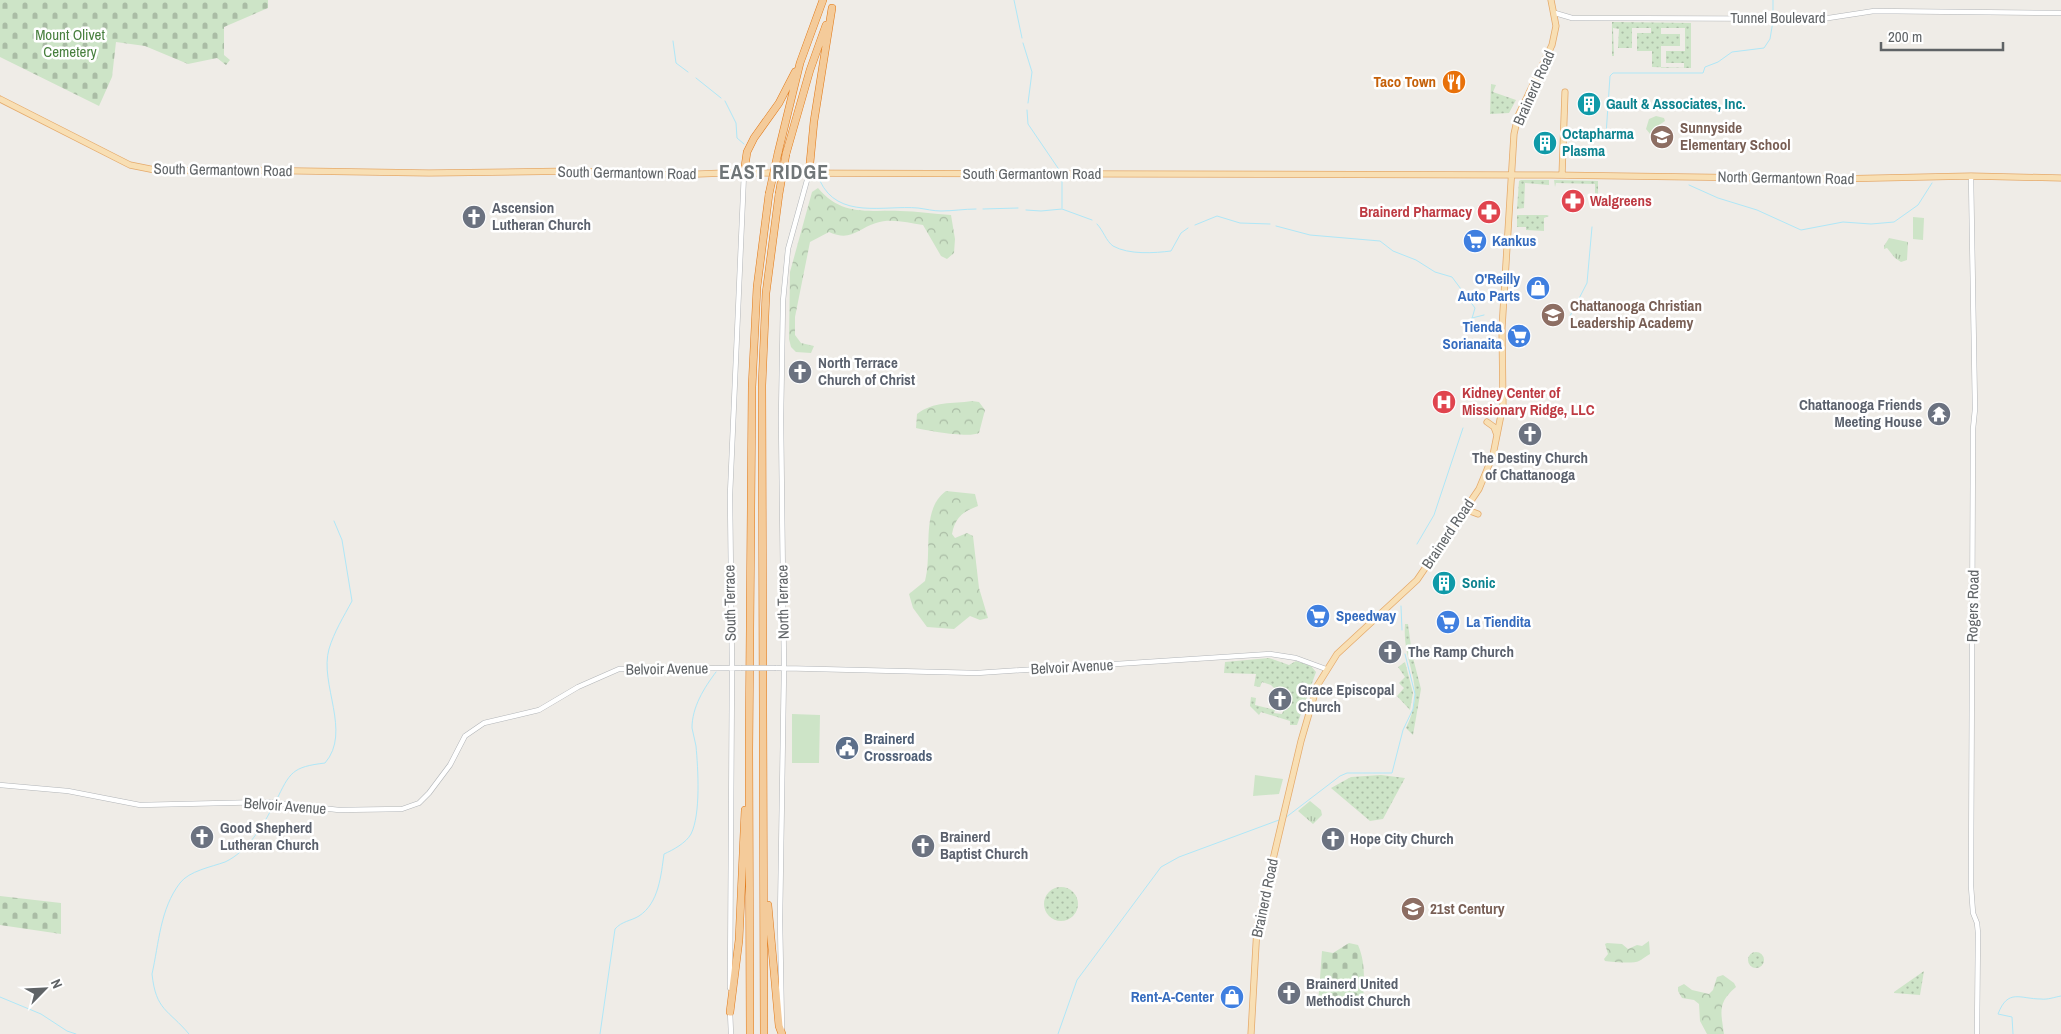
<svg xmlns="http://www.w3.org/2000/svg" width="2061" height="1034" font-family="'Archivo Narrow',sans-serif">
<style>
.grass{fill:url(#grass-dots);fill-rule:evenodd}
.forest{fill:url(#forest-crowns)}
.cemetery{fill:url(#cemetery-stones)}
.park{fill:url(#park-tufts)}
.pitch{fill:#cde4c7}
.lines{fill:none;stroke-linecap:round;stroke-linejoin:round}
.stream{stroke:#afe7f7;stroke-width:1}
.minor-casing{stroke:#b2b5b8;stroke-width:5.5}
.major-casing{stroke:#e5aa6b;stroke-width:7}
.highway-casing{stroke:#e17816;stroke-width:8}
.minor{stroke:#fff;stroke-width:4.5}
.major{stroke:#f8dfb4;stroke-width:5.5}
.highway{stroke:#f4cb9a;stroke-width:7}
.minor-bridge-casing{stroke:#b2b5b8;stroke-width:5.5;stroke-linecap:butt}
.highway-bridge-casing{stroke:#e17816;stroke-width:8;stroke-linecap:butt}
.minor-bridge{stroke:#fff;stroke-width:4.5}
.highway-bridge{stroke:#f4cb9a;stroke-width:7}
.labels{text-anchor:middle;stroke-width:5;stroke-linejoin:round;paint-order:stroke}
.street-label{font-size:15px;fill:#5f6366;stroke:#fff}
.park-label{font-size:15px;fill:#477f3d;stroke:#fff}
.food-label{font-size:15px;font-weight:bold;fill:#c56008;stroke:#fff;text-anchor:end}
.culture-label{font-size:15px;font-weight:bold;fill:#0d838f;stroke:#fff;text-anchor:start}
.education-label{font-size:15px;font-weight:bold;fill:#785e54;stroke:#fff;text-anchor:start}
.health-label{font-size:15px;font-weight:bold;fill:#be3a42;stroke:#fff;text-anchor:start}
.worship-label{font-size:15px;font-weight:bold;fill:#5b616d;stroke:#fff;text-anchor:start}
.shop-label{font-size:15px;font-weight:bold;fill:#366cbe;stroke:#fff;text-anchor:start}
.service-label{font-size:15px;font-weight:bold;fill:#4e5e75;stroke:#fff;text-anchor:start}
.district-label{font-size:20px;font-weight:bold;letter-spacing:1px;fill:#707678;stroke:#fff}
</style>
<defs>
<pattern id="grass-dots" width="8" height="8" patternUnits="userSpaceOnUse" patternTransform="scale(1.25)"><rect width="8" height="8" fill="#cde4c7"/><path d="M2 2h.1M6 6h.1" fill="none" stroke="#aabca5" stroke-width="1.8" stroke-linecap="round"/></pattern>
<pattern id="forest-crowns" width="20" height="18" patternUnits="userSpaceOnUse" patternTransform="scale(1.25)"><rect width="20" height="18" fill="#cde4c7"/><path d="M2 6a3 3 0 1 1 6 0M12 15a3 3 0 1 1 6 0" fill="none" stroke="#aabca5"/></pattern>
<pattern id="cemetery-stones" width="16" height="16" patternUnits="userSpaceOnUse" patternTransform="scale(1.25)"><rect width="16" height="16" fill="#cde4c7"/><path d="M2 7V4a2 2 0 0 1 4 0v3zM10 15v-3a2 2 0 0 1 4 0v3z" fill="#aabca5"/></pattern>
<pattern id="park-tufts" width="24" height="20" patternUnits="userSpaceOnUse" patternTransform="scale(1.25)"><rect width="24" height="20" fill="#cde4c7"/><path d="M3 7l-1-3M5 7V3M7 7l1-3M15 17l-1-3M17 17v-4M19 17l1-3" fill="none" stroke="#aabca5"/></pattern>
</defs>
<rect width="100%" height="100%" fill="#efece7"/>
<path class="grass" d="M1612 22 1691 23V68L1652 67V51H1637V33H1651V28H1632V48H1618L1619 29 1613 28 1614 56H1612ZM1661 28H1685V51H1666V63H1684V68H1661V46H1680V34H1661Z
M1491 84 1496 85 1493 92 1516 100 1509 113 1490 114Z
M1521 180H1549V185L1525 183 1524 208 1517 209 1519 181Z
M1554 180 1598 181V197L1595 195V184L1556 183 1555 187Z
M1517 215H1547L1549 216 1544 218V231L1526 230V227H1517Z
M1405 624H1408L1412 654 1421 689 1413 735 1406 728C1428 683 1402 667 1405 624Z
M1269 658 1289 665 1296 661 1311 666 1316 672 1297 725H1290V721L1261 712 1259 715 1250 706 1251 697 1256 698 1255 705 1275 710 1274 713 1282 714 1288 701 1286 700 1288 690 1275 689 1271 685 1262 682 1260 687 1254 686 1256 674 1224 673 1225 662Z
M1405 662 1413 693 1410 710 1397 696 1404 688 1399 683 1405 677 1398 667Z
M1381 775 1405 778 1383 819 1370 821 1331 788 1351 777Z
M1044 904a17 17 0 1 1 34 0a17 17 0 1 1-34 0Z
M1748 960a8 8 0 1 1 16 0a8 8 0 1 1-16 0Z
M1924 971 1920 995 1894 993V992Z"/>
<path class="forest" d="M818 188C841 216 867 210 900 211 917 211 934 214 951 215L955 239 954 253 947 259 941 256 923 225C908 223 891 218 876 223 857 229 851 242 829 232L810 242 795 317V335L801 343 814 346 811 353 796 352 791 347 789 339 790 272 812 192Z
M972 401 979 402 985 410 979 433C969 438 929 431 916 428L917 414C934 401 952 404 972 401Z
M946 491 975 494 978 506C962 512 955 518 952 534L955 538 967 533 973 536 979 588 988 618 980 620 970 616 954 629 927 627 913 608 909 594 925 581C933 552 920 510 946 491Z
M1649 941 1650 954C1646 956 1643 959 1639 961 1634 964 1612 962 1605 961L1604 959 1608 954 1605 944 1607 943 1622 944 1628 949 1637 945 1642 946Z
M1723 975 1734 983 1736 987C1717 1003 1721 1012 1724 1034H1707L1700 1021 1699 1004 1694 1000 1682 998 1678 991V987L1684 984 1692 990 1709 994 1713 990 1717 977Z"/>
<path class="cemetery" d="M0 0H268V8L224 27V55L230 60 226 65 217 58 188 64 145 46 116 42 112 77 99 106 0 57Z
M0 896 61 903V934L0 925Z
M1349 943 1358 945C1366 963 1364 983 1363 1003L1318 1005 1322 951 1333 953Z"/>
<path class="park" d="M1656 116 1664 118 1665 121 1656 127 1657 134 1651 135 1646 129 1649 119Z
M1889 238 1908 242 1907 260 1901 262 1895 258 1887 248 1884 249V246Z
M1310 801 1321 810 1322 815 1313 824 1298 811Z"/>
<path class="pitch" d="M1913 217 1924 218 1923 240 1913 239Z
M792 714 820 715 819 763H792Z
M1255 775 1283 779 1279 794 1253 796Z"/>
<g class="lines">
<path class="stream" d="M1014 0 1022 38
M1773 0V17
M673 41 676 63 688 72
M1023 43 1032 72 1028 103
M696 78 721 98
M725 101 736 123 737 138 744 144
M1027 110 1028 124 1060 171
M1606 135 1610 76 1613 73H1703L1705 67 1718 62 1732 52 1764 48 1770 39 1773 21
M820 181C838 220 884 205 918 208 926 209 933 211 941 211 953 211 964 209 976 209
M1689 185 1718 198 1757 210 1801 230 1843 222 1871 224 1894 222 1918 205 1932 183
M1062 208V179
M983 209 1018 208
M1026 210 1041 211 1062 209 1092 220
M1097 224C1103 230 1106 241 1113 246 1129 255 1155 253 1171 251L1181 233 1188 228
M1195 225 1217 216 1240 223 1270 224
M1276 226 1310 235 1380 241 1393 251 1416 260 1435 272 1452 277 1475 308 1471 322
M1472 318 1484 315
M1569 318 1587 283 1592 227
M1417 544 1434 515 1463 428
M1401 606 1402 630
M276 801C290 772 292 767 325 763 352 732 319 684 329 649 334 632 344 616 352 601L342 540 334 521
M1285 818 1340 776 1347 773H1392L1403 730 1413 709 1415 694 1405 654
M0 997 41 1014 67 1031 76 1034
M189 1034C168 1009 156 1011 152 974 159 943 160 909 180 883 189 871 211 867 225 862 247 852 264 825 274 804
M600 1034 615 929C622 921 631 921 639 916 659 903 661 875 664 854 673 850 686 843 691 834 701 814 698 768 696 746 695 740 693 734 692 728 692 707 704 688 716 672
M1058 1034 1077 980 1161 867 1179 857 1279 820
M2013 1034 2012 1017 1998 1014C2008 988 2020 999 2041 999 2047 1000 2055 997 2061 996"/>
<g class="minor-casing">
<path id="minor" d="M1555 13 1572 18 1822 19 1874 11 2061 13
M1971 176 1975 409 1973 429 1971 886 1973 913 1977 923 1978 933 1977 1034
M776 668 977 673 1270 654 1296 658 1326 669
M0 785 68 791 140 805 268 802 339 810 402 809 419 803 429 793 450 765 465 736 484 723 539 710 578 687 619 669 741 668
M730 988 732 668 730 495 744 173
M730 1011 731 1034
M782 1030 780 920 784 668 781 418 783 301 788 249 809 173"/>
</g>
<g class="major-casing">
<path id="major" d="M0 99 130 165 160 171 240 170 429 173 576 171 672 175 725 173 1551 175 1833 179 1971 176 2061 178
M1562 175 1565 92
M1487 422 1494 427 1497 435
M1461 514 1470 511 1478 514
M1251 1034 1257 927 1301 741 1317 686 1337 654 1417 580 1479 489 1493 455 1503 405 1502 328 1514 134 1518 116 1552 45 1556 26 1551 0"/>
</g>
<g class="highway-casing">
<path id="highway" d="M778 153 800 63 823 0
M786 154 810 70 826 25
M744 173 747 152 754 138 779 103 795 72
M809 173 814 121 832 8
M768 905 779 1026 782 1034
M730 1012 739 940 745 810
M750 1034 749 750 752 387 757 287 769 194
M764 1034 762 385 766 293 779 194"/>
</g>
<use href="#minor" class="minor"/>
<use href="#major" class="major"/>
<use href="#highway" class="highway"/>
<g class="minor-bridge-casing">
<path id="minor-bridge" d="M741 668H776"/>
</g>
<g class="highway-bridge-casing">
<path id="highway-bridge" d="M769 194 778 153
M779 194 786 154"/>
</g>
<use href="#minor-bridge" class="minor-bridge"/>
<use href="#highway-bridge" class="highway-bridge"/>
</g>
<defs>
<g id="restaurant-disc" transform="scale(1.25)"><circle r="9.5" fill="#e8710a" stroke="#fff"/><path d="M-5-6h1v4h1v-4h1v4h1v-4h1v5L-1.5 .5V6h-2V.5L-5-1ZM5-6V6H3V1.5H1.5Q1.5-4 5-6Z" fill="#fff"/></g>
<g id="building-disc" transform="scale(1.25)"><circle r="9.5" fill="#0f9aa8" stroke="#fff"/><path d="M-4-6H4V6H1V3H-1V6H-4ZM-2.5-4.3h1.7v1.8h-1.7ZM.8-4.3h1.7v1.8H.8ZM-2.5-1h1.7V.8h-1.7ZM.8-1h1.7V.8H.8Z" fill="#fff"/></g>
<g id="school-disc" transform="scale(1.25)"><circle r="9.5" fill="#8d6e63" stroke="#fff"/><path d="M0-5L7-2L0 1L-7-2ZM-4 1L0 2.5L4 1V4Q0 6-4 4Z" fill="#fff"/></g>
<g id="pharmacy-disc" transform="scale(1.25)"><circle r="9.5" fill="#e0444e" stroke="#fff"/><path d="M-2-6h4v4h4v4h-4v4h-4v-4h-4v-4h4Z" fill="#fff"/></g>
<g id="church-disc" transform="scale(1.25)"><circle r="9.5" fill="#6b7280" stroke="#fff"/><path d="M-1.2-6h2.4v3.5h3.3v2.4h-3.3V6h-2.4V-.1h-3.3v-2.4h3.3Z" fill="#fff"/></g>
<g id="supermarket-disc" transform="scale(1.25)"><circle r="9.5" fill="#3f7fe0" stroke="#fff"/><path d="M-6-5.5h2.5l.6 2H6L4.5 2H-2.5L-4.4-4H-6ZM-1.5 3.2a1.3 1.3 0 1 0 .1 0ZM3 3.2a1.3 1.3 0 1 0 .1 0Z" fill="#fff"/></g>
<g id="shop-disc" transform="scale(1.25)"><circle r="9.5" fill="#3f7fe0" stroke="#fff"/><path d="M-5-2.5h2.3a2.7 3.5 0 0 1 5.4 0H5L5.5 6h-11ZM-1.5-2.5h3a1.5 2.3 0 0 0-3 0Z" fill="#fff"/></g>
<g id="hospital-disc" transform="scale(1.25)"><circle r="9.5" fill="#e0444e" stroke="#fff"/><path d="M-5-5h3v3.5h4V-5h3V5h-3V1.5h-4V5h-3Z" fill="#fff"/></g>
<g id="temple-disc" transform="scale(1.25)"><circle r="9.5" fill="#6b7280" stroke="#fff"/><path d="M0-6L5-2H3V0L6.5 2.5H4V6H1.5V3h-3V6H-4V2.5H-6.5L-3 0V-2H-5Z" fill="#fff"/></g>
<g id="civic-disc" transform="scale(1.25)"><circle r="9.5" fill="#5c6f8a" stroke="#fff"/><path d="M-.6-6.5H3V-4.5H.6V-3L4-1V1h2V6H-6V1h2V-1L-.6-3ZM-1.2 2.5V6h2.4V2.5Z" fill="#fff"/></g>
</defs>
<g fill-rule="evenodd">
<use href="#restaurant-disc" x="1454" y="82"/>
<use href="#building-disc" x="1589" y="104"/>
<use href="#school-disc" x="1662" y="137"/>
<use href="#building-disc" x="1545" y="143"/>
<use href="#pharmacy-disc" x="1573" y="201"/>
<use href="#pharmacy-disc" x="1489" y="212"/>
<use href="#church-disc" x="474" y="217"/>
<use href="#supermarket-disc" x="1475" y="241"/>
<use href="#shop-disc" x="1538" y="288"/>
<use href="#school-disc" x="1553" y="315"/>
<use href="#supermarket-disc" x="1519" y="336"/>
<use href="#church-disc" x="800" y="372"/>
<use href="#hospital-disc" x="1444" y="402"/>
<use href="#temple-disc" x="1939" y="414"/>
<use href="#church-disc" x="1530" y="434"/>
<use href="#building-disc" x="1444" y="583"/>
<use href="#supermarket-disc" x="1318" y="616"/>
<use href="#supermarket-disc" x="1448" y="622"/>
<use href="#church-disc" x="1390" y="652"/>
<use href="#church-disc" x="1280" y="699"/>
<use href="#civic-disc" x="847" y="748"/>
<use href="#church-disc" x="202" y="837"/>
<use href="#church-disc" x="1333" y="839"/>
<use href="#church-disc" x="923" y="846"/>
<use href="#school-disc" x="1413" y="909"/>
<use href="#church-disc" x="1289" y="993"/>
<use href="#shop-disc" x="1232" y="997"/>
</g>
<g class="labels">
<g class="street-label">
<text x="1778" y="23">Tunnel Boulevard</text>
<text transform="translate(1534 88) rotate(-66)" y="5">Brainerd Road</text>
<text transform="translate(223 170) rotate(1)" y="5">South Germantown Road</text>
<text transform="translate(627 173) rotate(1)" y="5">South Germantown Road</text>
<text x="1032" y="179">South Germantown Road</text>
<text transform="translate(1786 178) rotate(1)" y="5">North Germantown Road</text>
<text transform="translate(1448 534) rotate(-56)" y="5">Brainerd Road</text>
<text transform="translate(783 602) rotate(-91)" y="5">North Terrace</text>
<text transform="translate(730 603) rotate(-91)" y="5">South Terrace</text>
<text transform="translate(1973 606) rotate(-89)" y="5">Rogers Road</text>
<text transform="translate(1072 667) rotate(-3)" y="5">Belvoir Avenue</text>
<text transform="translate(667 669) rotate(-1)" y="5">Belvoir Avenue</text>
<text transform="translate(285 806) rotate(4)" y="5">Belvoir Avenue</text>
<text transform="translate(1265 898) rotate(-78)" y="5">Brainerd Road</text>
</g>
<g class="park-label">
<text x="70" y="40">Mount Olivet<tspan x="70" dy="17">Cemetery</tspan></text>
</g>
<g class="food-label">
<text x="1436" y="87">Taco Town</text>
</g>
<g class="culture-label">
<text x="1606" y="109">Gault &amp; Associates, Inc.</text>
<text x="1562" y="139">Octapharma<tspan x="1562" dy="17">Plasma</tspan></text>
<text x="1462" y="588">Sonic</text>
</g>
<g class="education-label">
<text x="1680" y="133">Sunnyside<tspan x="1680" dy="17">Elementary School</tspan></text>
<text x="1570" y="311">Chattanooga Christian<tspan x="1570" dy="17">Leadership Academy</tspan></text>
<text x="1430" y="914">21st Century</text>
</g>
<g class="health-label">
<text x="1590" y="206">Walgreens</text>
<text x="1472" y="217" text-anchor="end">Brainerd Pharmacy</text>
<text x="1462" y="398">Kidney Center of<tspan x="1462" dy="17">Missionary Ridge, LLC</tspan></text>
</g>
<g class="worship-label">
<text x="492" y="213">Ascension<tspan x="492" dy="17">Lutheran Church</tspan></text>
<text x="818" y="368">North Terrace<tspan x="818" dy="17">Church of Christ</tspan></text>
<text x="1922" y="410" text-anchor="end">Chattanooga Friends<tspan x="1922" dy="17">Meeting House</tspan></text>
<text x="1530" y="463" text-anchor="middle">The Destiny Church<tspan x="1530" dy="17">of Chattanooga</tspan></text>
<text x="1408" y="657">The Ramp Church</text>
<text x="1298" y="695">Grace Episcopal<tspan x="1298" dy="17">Church</tspan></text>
<text x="220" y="833">Good Shepherd<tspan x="220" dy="17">Lutheran Church</tspan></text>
<text x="940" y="842">Brainerd<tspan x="940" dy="17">Baptist Church</tspan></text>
<text x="1350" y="844">Hope City Church</text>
<text x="1306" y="989">Brainerd United<tspan x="1306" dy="17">Methodist Church</tspan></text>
</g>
<g class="shop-label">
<text x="1492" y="246">Kankus</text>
<text x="1520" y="284" text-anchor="end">O'Reilly<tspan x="1520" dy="17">Auto Parts</tspan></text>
<text x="1502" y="332" text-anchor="end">Tienda<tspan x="1502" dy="17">Sorianaita</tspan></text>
<text x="1336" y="621">Speedway</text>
<text x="1466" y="627">La Tiendita</text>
<text x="1214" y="1002" text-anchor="end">Rent-A-Center</text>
</g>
<g class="service-label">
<text x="864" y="744">Brainerd<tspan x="864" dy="17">Crossroads</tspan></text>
</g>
<g class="district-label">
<text x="774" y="179">EAST RIDGE</text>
</g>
</g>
<g transform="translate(45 989) rotate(66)" stroke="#ffffff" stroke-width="4" paint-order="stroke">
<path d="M0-4L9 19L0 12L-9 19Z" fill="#5f6366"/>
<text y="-8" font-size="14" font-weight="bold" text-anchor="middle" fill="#5f6366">N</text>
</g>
<path d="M1881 42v8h122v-8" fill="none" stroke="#5f6366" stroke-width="2.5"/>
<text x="1888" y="42" font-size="15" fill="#5f6366" stroke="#ffffff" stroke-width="4" paint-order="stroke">200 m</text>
</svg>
